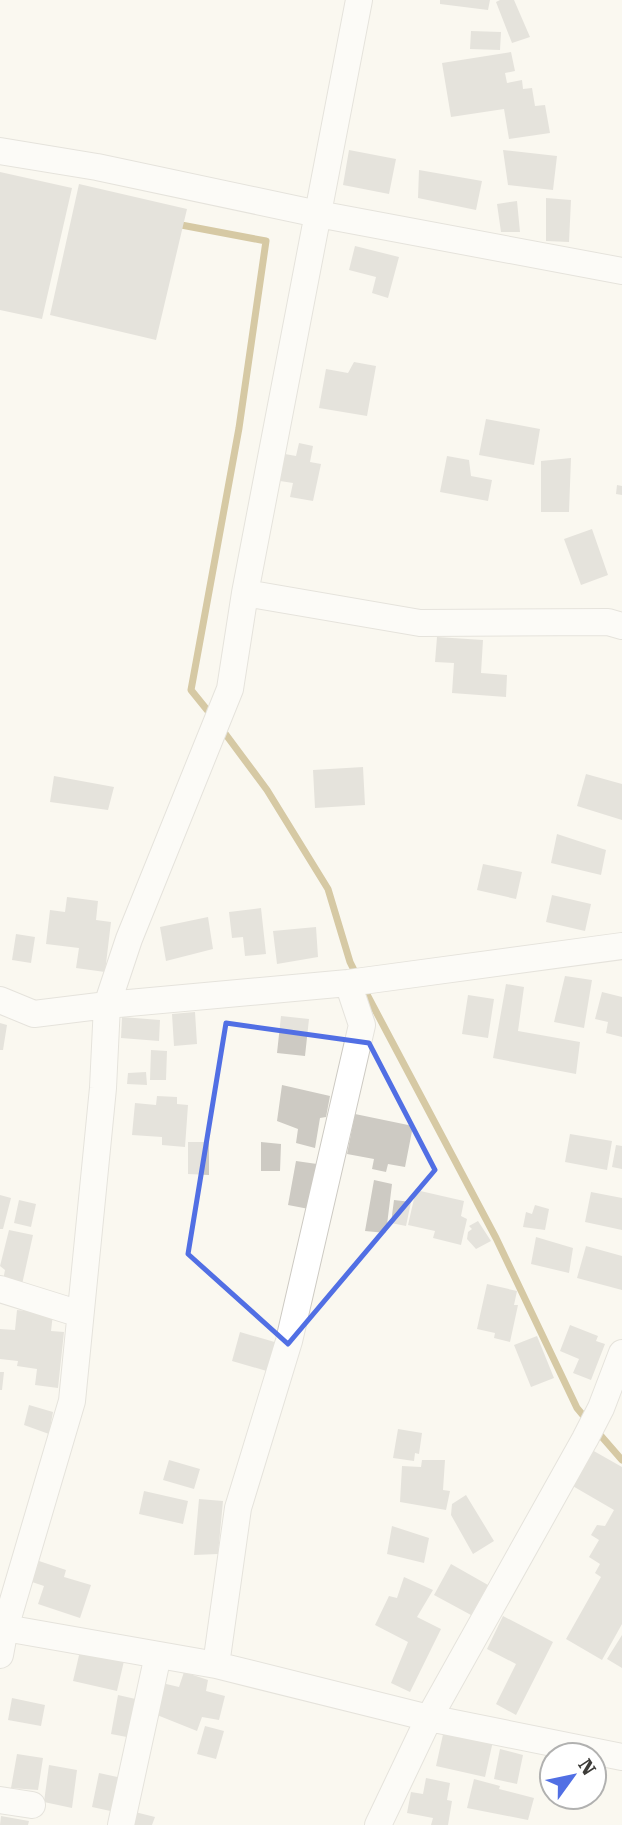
<svg xmlns="http://www.w3.org/2000/svg" width="622" height="1825" font-family="'Roboto Serif',serif">
<style>
.lines{fill:none;stroke-linecap:round;stroke-linejoin:round}
.stream{stroke:#aa9047;stroke-width:7}
.building{fill:#cdcac3}
.minor-casing{stroke:#cdcac3;stroke-width:28}
.minor{stroke:#fff;stroke-width:26}
.marked{fill:none;stroke:#516fe4;stroke-width:5;stroke-linejoin:round}
</style>
<rect width="100%" height="100%" fill="#faf8f0"/>
<g class="lines">
<path class="stream" d="M176 224 266 241 239 428 191 690 212 716
M221 728 267 790 328 889 350 962 357 976
M363 987 496 1238 577 1408 587 1420
M595 1429 622 1460"/>
</g>
<path class="building" d="M440 0H490L488 10 440 4Z
M500 0H514L530 37 512 43 496 2Z
M471 31 501 32 500 50 470 49Z
M511 52 515 71 505 73 507 83 522 80 523 89 532 88 535 106 545 105 550 133 509 139 504 109 451 117 442 63Z
M349 150 396 159 389 194 343 185Z
M503 150 557 156 553 190 508 185Z
M419 170 482 181 476 210 418 198Z
M0 172 72 188 42 319 0 310Z
M79 184 187 209 156 340 50 315Z
M546 198 571 200 569 242 546 241Z
M517 201 520 232H501L497 204Z
M355 246 399 257 388 298 372 293 376 277 349 270Z
M354 362 376 366 367 416 319 408 326 369 348 373Z
M486 419 540 429 534 465 479 455Z
M299 443 313 446 310 462 321 464 313 501 290 497 293 483 280 481 285 454 296 456Z
M447 456 469 460 471 476 492 480 488 501 440 492Z
M571 458 569 512H541V461Z
M617 485 622 486V495L616 494Z
M592 529 608 575 581 585 564 539Z
M437 637 483 640 481 673 507 675 506 697 452 693 454 663 435 662Z
M363 767 365 805 315 808 313 770Z
M586 774 622 784V820L577 806Z
M54 776 114 787 108 810 50 802Z
M557 834 606 850 601 875 551 863Z
M483 864 522 872 516 899 477 890Z
M552 895 591 904 585 931 546 922Z
M67 897 98 901 96 920 111 922 105 972 76 968 79 948 46 944 50 910 65 912Z
M261 908 266 954 245 956 243 937 232 938 229 912Z
M208 917 213 949 166 961 160 927Z
M316 927 318 957 277 964 273 931Z
M16 934 35 937 31 963 12 960Z
M565 976 592 980 584 1028 554 1022Z
M506 984 524 987 518 1031 580 1042 576 1074 493 1058Z
M602 992 622 997V1037L606 1033 608 1022 595 1019Z
M468 995 494 999 488 1038 462 1034Z
M195 1012 197 1044 174 1046 172 1014Z
M281 1016 309 1019 305 1056 277 1053Z
M122 1017 160 1020 159 1041 121 1038Z
M0 1023 7 1025 3 1050H0Z
M151 1050 167 1051 166 1080H150Z
M146 1072 147 1085 127 1084 128 1073Z
M282 1085 330 1096 326 1117 320 1118 315 1148 296 1143 298 1129 277 1121Z
M157 1096 177 1097V1104L188 1105 185 1147 162 1145V1137L132 1135 135 1103 156 1105Z
M355 1114 413 1126 405 1167 388 1164 386 1172 372 1169 374 1159 347 1154Z
M570 1134 612 1141 607 1170 565 1162Z
M188 1142H209V1175L188 1174Z
M261 1142 281 1144 280 1171H261Z
M616 1145 622 1146V1169L612 1167Z
M296 1161 317 1164 309 1209 288 1205Z
M374 1180 392 1184 386 1233 365 1231Z
M416 1190 464 1201 461 1216 467 1219 461 1245 433 1238 435 1231 408 1225Z
M591 1192 622 1198V1230L585 1222Z
M0 1195 11 1198 3 1229H0Z
M19 1200 36 1204 31 1227 14 1223Z
M394 1200 411 1202 406 1226 391 1223Z
M535 1205 549 1209 545 1230 523 1227 526 1212 532 1214Z
M478 1221 491 1241 476 1249 467 1239 468 1232 472 1229 469 1226Z
M9 1230 33 1235 21 1289 2 1285 5 1270 0 1266Z
M536 1237 573 1248 569 1273 531 1264Z
M586 1246 622 1256V1290L577 1278Z
M487 1284 517 1291 514 1305H518L510 1342 494 1338 495 1333 477 1329Z
M17 1310 53 1314 51 1331 64 1332 58 1388 35 1385 37 1369 17 1366 18 1361 0 1359V1329L15 1330Z
M570 1325 598 1336 596 1341 605 1344 591 1380 573 1373 579 1359 560 1351Z
M240 1332 278 1343 270 1372 232 1361Z
M537 1336 554 1378 531 1387 514 1345Z
M0 1372H4L2 1390H0Z
M29 1405 53 1412 49 1434 24 1425Z
M398 1429 422 1433 419 1454 415 1453 414 1461 393 1458Z
M592 1450 622 1467V1624L602 1660 566 1639 601 1577 595 1573 600 1564 589 1557 599 1540 591 1535 597 1525 605 1526 614 1510 571 1485Z
M169 1460 200 1469 194 1489 163 1480Z
M422 1460H445L443 1490 450 1491 446 1510 400 1502 402 1466 421 1467Z
M144 1491 188 1501 183 1524 139 1514Z
M466 1495 494 1541 473 1554 451 1515 452 1504Z
M199 1499 223 1501 218 1554 194 1555Z
M392 1526 429 1538 424 1563 387 1554Z
M39 1561 66 1570 64 1577 91 1585 80 1618 38 1604 44 1586 32 1582Z
M451 1564 488 1585 471 1615 434 1595Z
M404 1577 433 1590 417 1617 441 1629 410 1692 391 1683 408 1642 375 1625 389 1596 397 1598Z
M503 1616 553 1642 516 1715 496 1704 516 1664 487 1649Z
M622 1635V1668L607 1659Z
M80 1651 124 1661 117 1691 73 1681Z
M184 1672 208 1680 206 1691 225 1696 219 1720 202 1717 197 1731 152 1713 162 1683 179 1687Z
M118 1695 140 1700 132 1738 111 1734Z
M12 1698 45 1705 41 1726 8 1720Z
M205 1726 224 1731 216 1759 197 1754Z
M444 1730 493 1741 485 1777 436 1766Z
M500 1749 523 1755 517 1784 494 1779Z
M17 1754 43 1758 38 1790 11 1788Z
M49 1765 77 1770 72 1808 44 1802Z
M99 1773 122 1778 115 1812 92 1807Z
M426 1778 450 1783 447 1800 452 1801 448 1825H431L433 1818 407 1813 411 1792 423 1794Z
M474 1779 500 1786 499 1789 534 1798 528 1820 467 1808Z
M135 1812 155 1817 152 1825H132Z
M1 1816 29 1821 28 1825H0Z"/>
<g class="lines">
<g class="minor-casing">
<path id="minor" d="M0 151 97 167 318 214 622 271
M245 593 420 623 608 622 622 626
M0 1000 34 1014 107 1005 348 983 622 946
M0 1289 80 1314
M0 1627 216 1665 429 1718 622 1757
M0 1655 5 1628 72 1401 103 1088 107 1005 129 939 230 689 245 593 359 0
M216 1665 238 1508 289 1341 362 1025 348 983
M0 1800 32 1805
M121 1825 158 1655
M378 1825 429 1718 585 1439 601 1408 622 1353"/>
</g>
<use href="#minor" class="minor"/>
</g>
<path d="M0 0H622V1825H0ZM226 1023 369 1043 435 1170 288 1344 188 1254Z" fill="#faf8f0" fill-opacity=".55" fill-rule="evenodd"/>
<path class="marked" d="M226 1023 369 1043 435 1170 288 1344 188 1254Z"/>
<g transform="translate(573 1776) rotate(57)"><circle r="33" fill="#ffffff" stroke="#b1b1b0" stroke-width="2"/>
<path d="M0-5L12 26L0 18L-12 26Z" fill="#516fe4"/>
<text y="-10" font-size="19" font-weight="bold" text-anchor="middle" fill="#3d3c39">N</text>
</g>
</svg>
